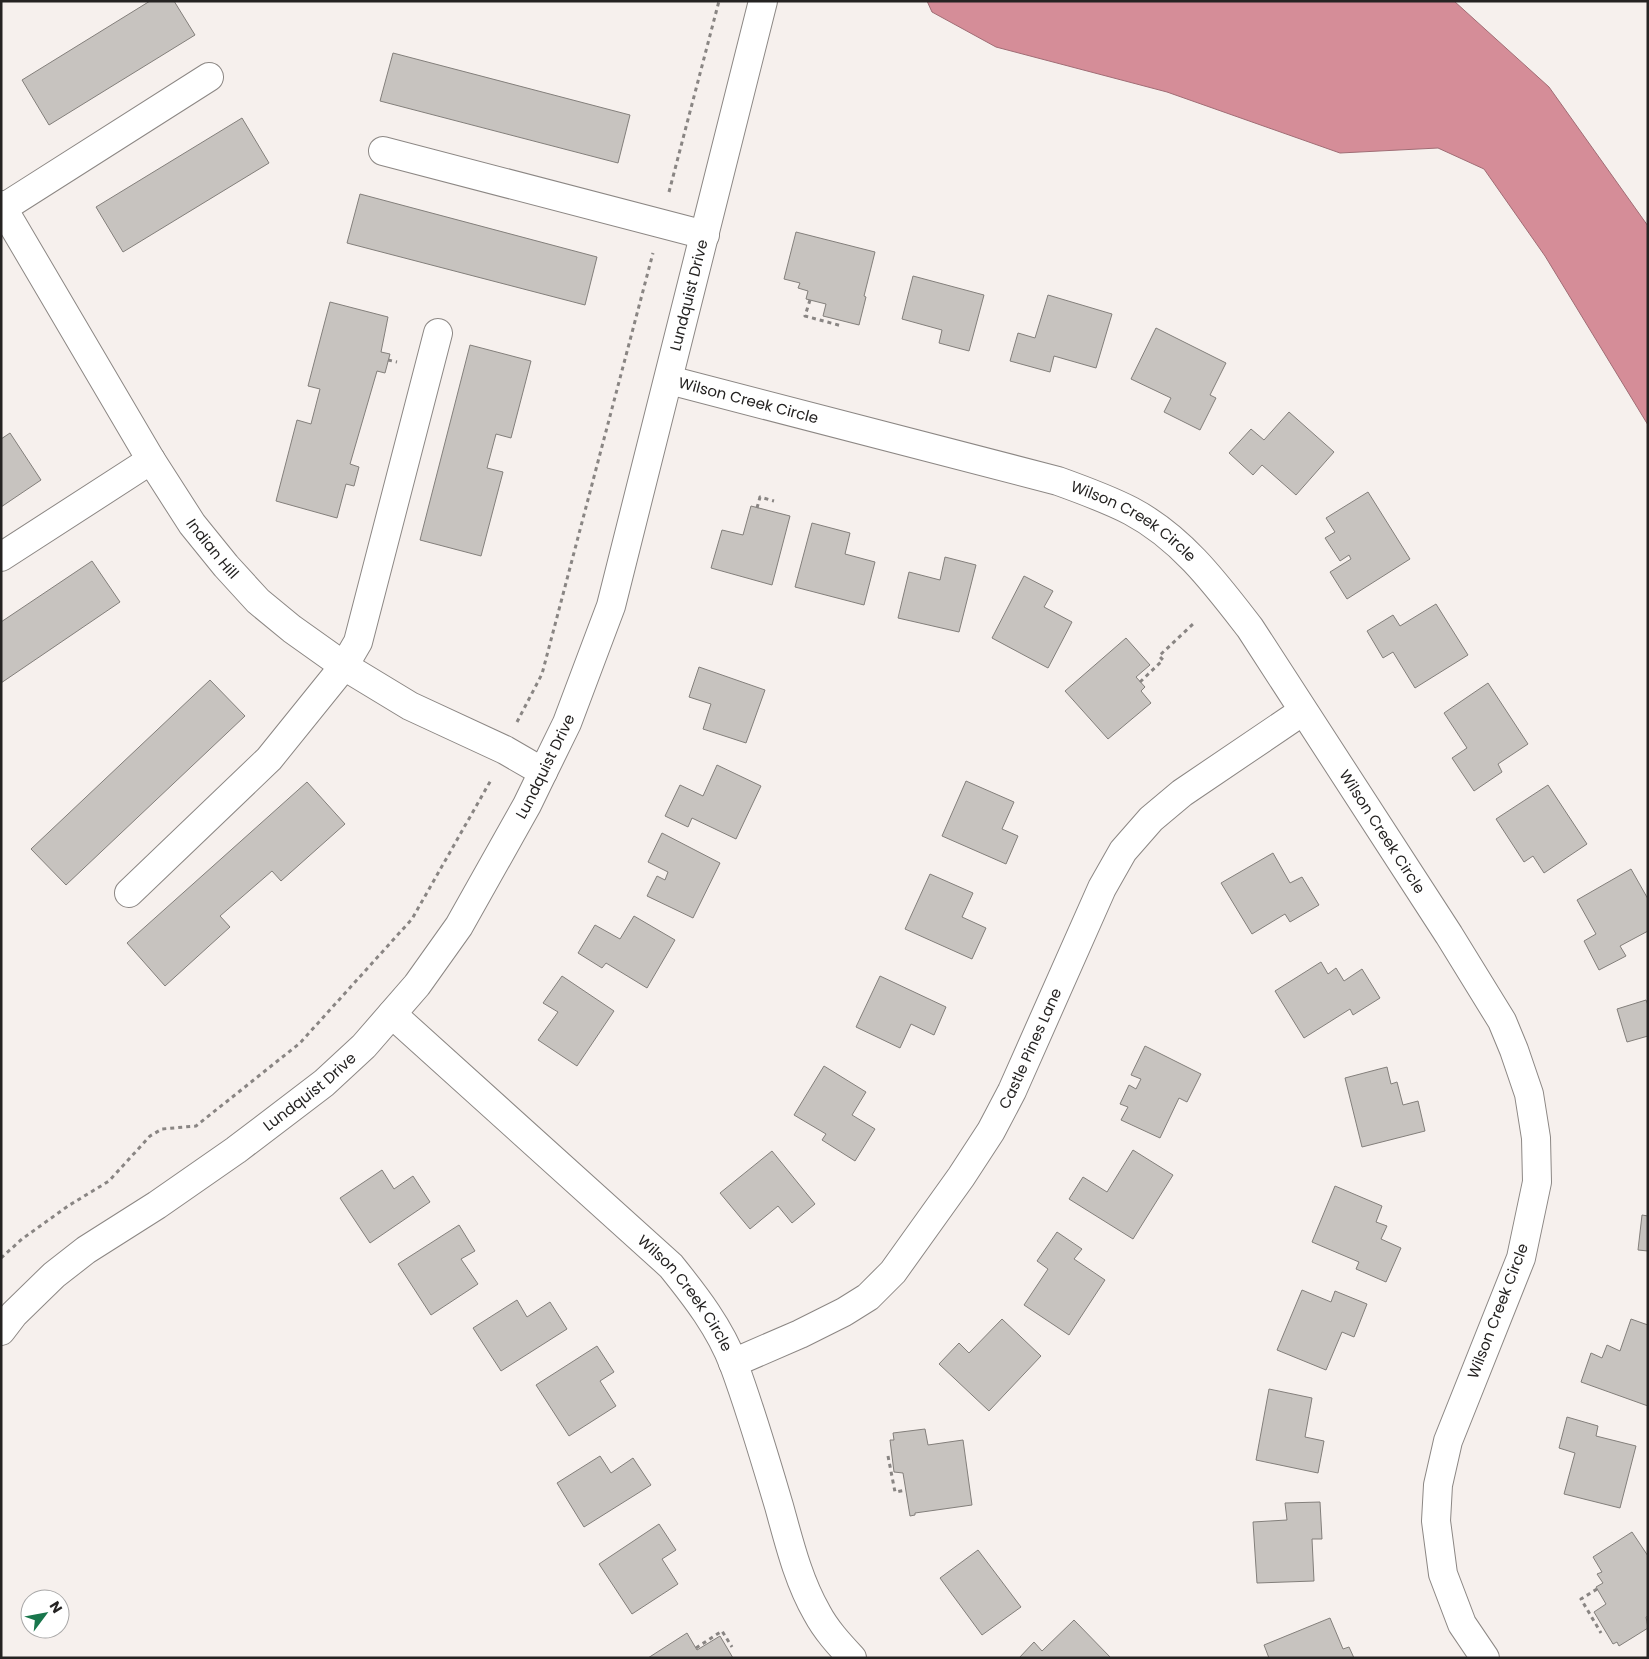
<svg xmlns="http://www.w3.org/2000/svg" width="1649" height="1659" font-family="Poppins,sans-serif">
<style>
.water{fill:#d58d98;stroke:#a06d75}
.building{fill:#c7c3bf;stroke:#837f7b}
.lines{fill:none;stroke-linecap:round;stroke-linejoin:round}
.minor-casing{stroke:#8c8784;stroke-width:30}
.path{stroke:#898583;stroke-width:3;stroke-dasharray:4 4;stroke-linecap:butt}
.minor{stroke:#fff;stroke-width:28}
.labels{text-anchor:middle;stroke-width:4.5;stroke-linejoin:round;paint-order:stroke}
.street-label{font-size:15px;fill:#252322;stroke:#fff}
</style>
<rect width="100%" height="100%" fill="#f6f0ed"/>
<path class="water" d="M927 1H1454L1549 87 1648 226V425L1545 256 1484 169 1438 148 1340 153 1167 92 996 47 932 12Z"/>
<path class="building" d="M150 1H174L195 35 49 125 22 80Z
M393 53 630 115 618 163 380 101Z
M242 118 269 163 123 252 96 207Z
M360 194 597 257 585 305 347 243Z
M796 232 875 252 864 296 866 297 859 325 823 316 826 304 806 299 808 291 798 288 800 283 784 279Z
M913 276 984 295 969 351 939 343 942 330 902 319Z
M1048 295 1112 314 1096 368 1054 356 1050 372 1010 361 1018 333 1035 338Z
M330 302 388 317 381 352 390 354 385 373 377 371 350 464 359 467 354 486 346 484 337 518 276 501 297 420 311 424 320 389 308 386Z
M1156 328 1226 363 1210 395 1216 398 1200 430 1164 412 1171 398 1131 379Z
M470 345 531 361 511 438 496 434 487 468 503 472 481 556 420 540Z
M1289 412 1334 452 1296 495 1262 465 1253 475 1229 453 1251 429 1264 440Z
M10 433 41 480 1 507V439Z
M1368 492 1410 559 1347 599 1330 572 1351 559 1349 555 1340 561 1325 538 1335 532 1326 518Z
M751 506 790 516 772 585 711 568 722 530 743 535Z
M812 523 850 533 845 554 875 562 864 605 795 587Z
M945 557 976 565 959 632 898 618 909 572 940 580Z
M92 561 120 602 1 683V622Z
M1024 576 1053 591 1044 607 1072 622 1048 668 992 638Z
M1436 604 1468 655 1415 688 1393 652 1383 658 1367 631 1393 615 1400 626Z
M1126 638 1150 665 1136 677 1145 687 1141 691 1151 703 1108 739 1065 691Z
M699 667 765 690 746 743 703 729 711 704 689 697Z
M210 680 245 716 66 885 31 849Z
M1488 683 1528 744 1498 764 1502 772 1474 791 1452 758 1467 748 1444 713Z
M717 765 761 786 736 839 692 818 688 827 665 816 680 785 703 796Z
M966 781 1014 802 1002 829 1018 836 1006 864 942 836Z
M307 782 345 824 281 881 272 871 220 916 230 927 165 986 127 943Z
M1548 785 1587 844 1544 873 1533 856 1524 862 1496 819Z
M662 833 720 863 693 918 647 896 657 876 665 880 668 872 648 862Z
M1273 853 1290 883 1302 877 1319 905 1290 922 1285 914 1252 934 1221 883Z
M1631 869 1648 899V931L1620 946 1626 956 1599 970 1584 941 1596 934 1577 900Z
M930 874 973 893 962 917 986 928 972 959 905 929Z
M634 916 675 940 647 988 606 963 602 968 578 953 595 925 620 939Z
M1321 962 1328 974 1336 968 1344 981 1362 969 1380 998 1353 1015 1350 1009 1304 1038 1275 991Z
M562 976 614 1011 577 1066 538 1040 558 1012 543 1003Z
M880 976 946 1007 934 1035 911 1024 900 1048 856 1027Z
M1646 1000 1648 1005V1036L1627 1042 1617 1009Z
M1145 1046 1201 1074 1187 1102 1179 1098 1160 1138 1121 1120 1128 1107 1120 1104 1129 1085 1136 1089 1141 1079 1131 1075Z
M824 1066 866 1092 852 1115 875 1129 855 1161 822 1140 826 1134 794 1115Z
M1387 1067 1391 1084 1397 1082 1403 1105 1418 1101 1425 1131 1362 1147 1345 1078Z
M1133 1150 1173 1175 1133 1239 1069 1199 1083 1177 1107 1192Z
M772 1151 815 1204 792 1223 778 1206 750 1229 720 1193Z
M382 1170 394 1189 413 1176 430 1202 370 1243 340 1198Z
M1335 1186 1382 1206 1376 1222 1387 1226 1381 1239 1401 1248 1386 1282 1356 1269 1359 1262 1312 1242Z
M1642 1215 1648 1216V1251L1638 1250Z
M459 1225 475 1251 461 1259 478 1284 431 1315 398 1264Z
M1057 1232 1082 1249 1074 1259 1105 1280 1069 1335 1024 1305 1048 1269 1037 1261Z
M1302 1290 1331 1302 1335 1291 1367 1304 1354 1337 1342 1332 1326 1370 1277 1350Z
M517 1300 527 1317 550 1302 567 1329 501 1371 473 1328Z
M1002 1319 1041 1356 989 1411 939 1364 959 1343 969 1353Z
M1631 1319 1648 1325V1406L1581 1382 1591 1353 1602 1358 1607 1345 1620 1351Z
M597 1346 614 1372 600 1381 616 1406 569 1436 536 1385Z
M1269 1389 1312 1398 1305 1437 1324 1441 1318 1473 1256 1460Z
M1567 1417 1598 1426 1596 1436 1636 1446 1620 1508 1564 1494 1575 1453 1559 1448Z
M925 1429 928 1445 963 1440 972 1505 915 1513V1515L910 1516 903 1473 894 1472 890 1440H894L893 1433Z
M600 1456 611 1473 633 1458 651 1485 584 1527 557 1483Z
M1320 1502 1322 1539H1312L1314 1581 1257 1583 1253 1522 1287 1520 1285 1503Z
M659 1524 676 1550 662 1559 678 1584 632 1614 599 1564Z
M1632 1532 1648 1556V1616L1646 1617 1648 1628 1619 1646 1617 1642 1613 1644 1594 1612 1606 1604 1596 1587 1603 1583 1597 1574 1602 1572 1593 1557Z
M978 1550 1021 1607 982 1635 940 1578Z
M1330 1618 1343 1649 1349 1647 1354 1658H1269L1264 1645Z
M1074 1620 1111 1658H1019L1034 1642 1042 1651Z
M687 1633 697 1650 720 1636 733 1658H648Z"/>
<g class="lines">
<g class="minor-casing">
<g id="minor">
<path d="M383 151 705 235"/>
<path id="s1" d="M1 205 151 460 192 524 226 566 258 601 292 629 344 666 410 706 505 750 543 772"/>
<path d="M3 208 209 77"/>
<path id="s2" d="M669 380 1058 481C1083 490 1108 499 1131 511 1182 538 1216 584 1250 628L1449 935 1502 1021 1514 1050 1529 1094 1536 1138 1537 1182 1521 1258 1448 1441 1438 1485 1436 1521 1443 1574 1462 1624 1485 1658"/>
<path d="M1 557 151 460"/>
<path d="M129 893 269 759 344 666 358 642 438 333"/>
<path id="s3" d="M392 1014 671 1266C696 1297 720 1328 734 1365 751 1411 765 1459 779 1506 789 1542 798 1580 817 1613 826 1630 839 1644 852 1658"/>
<path id="s4" d="M1 1331 14 1314 54 1275 86 1250 157 1205 236 1150 324 1083 364 1046 417 985 459 926 527 805 543 772 567 723 611 606 763 1"/>
<path id="s5" d="M733 1363 800 1334 844 1312 868 1297 893 1272 961 1177 991 1131 1012 1091 1102 888 1123 851 1151 819 1182 793 1303 711"/>
</g>
</g>
<path class="path" d="M669 192 719 1
M810 300 805 316 842 326
M388 360 397 362
M757 508 760 497 774 501
M1140 682 1163 660 1159 656 1194 623
M517 722 542 674 653 253
M1 1258 22 1239 68 1206 109 1181 150 1136 162 1129 196 1126 300 1043 412 919 491 780
M888 1456 895 1492 906 1490
M1597 1589 1581 1599 1601 1633
M696 1648 722 1631 732 1647"/>
<use href="#minor" class="minor"/>
</g>
<g class="labels">
<g class="street-label">
<text dy="5" stroke="none"><textPath href="#s4" startOffset="1292">Lundquist Drive</textPath></text>
<text dy="5" stroke="none"><textPath href="#s2" startOffset="82">Wilson Creek Circle</textPath></text>
<text dy="5" stroke="none"><textPath href="#s2" startOffset="488">Wilson Creek Circle</textPath></text>
<text dy="5" stroke="none"><textPath href="#s1" startOffset="404">Indian Hill</textPath></text>
<text dy="5" stroke="none"><textPath href="#s4" startOffset="798">Lundquist Drive</textPath></text>
<text dy="5" stroke="none"><textPath href="#s2" startOffset="892">Wilson Creek Circle</textPath></text>
<text dy="5" stroke="none"><textPath href="#s5" startOffset="449">Castle Pines Lane</textPath></text>
<text dy="5" stroke="none"><textPath href="#s4" startOffset="392">Lundquist Drive</textPath></text>
<text dy="5" stroke="none"><textPath href="#s3" startOffset="406">Wilson Creek Circle</textPath></text>
<text transform="translate(1498 1311) rotate(-69)" y="5">Wilson Creek Circle</text>
</g>
</g>
<rect width="1649" height="1659" fill="none" stroke="#252322" stroke-width="5"/>
<g transform="translate(45 1614) rotate(58)"><circle r="24" fill="#ffffff" stroke="#a8a7a7"/>
<path d="M0-4L9 19L0 12L-9 19Z" fill="#19764c"/>
<text y="-8" font-size="14" font-weight="bold" text-anchor="middle" fill="#252322">N</text>
</g>
</svg>
